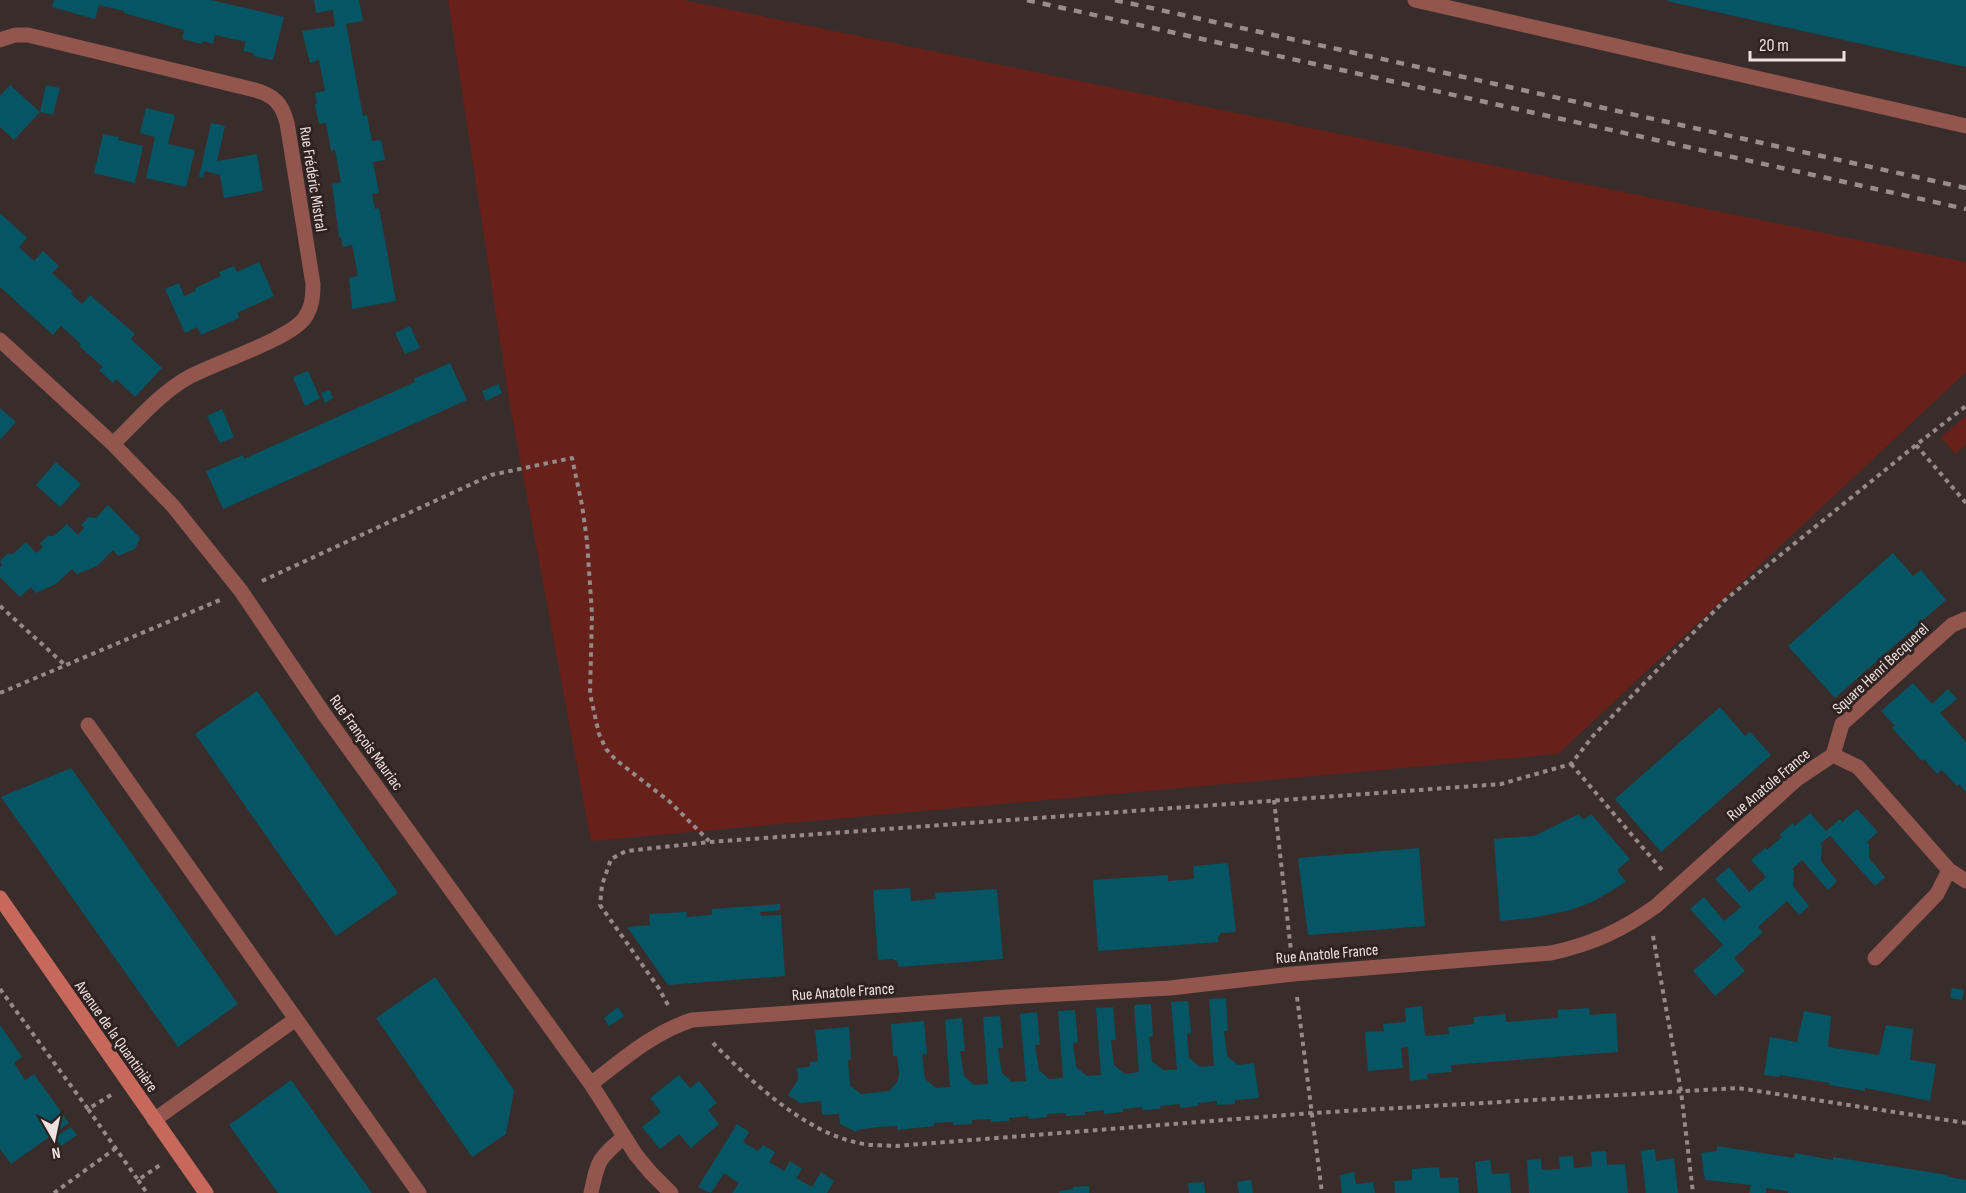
<svg xmlns="http://www.w3.org/2000/svg" width="1966" height="1193" font-family="'Sofia Sans Condensed',sans-serif">
<style>
.green{fill:#68201a}
.building{fill:#055565}
.lines{fill:none;stroke-linecap:round;stroke-linejoin:round}
.path{stroke:#948a88;stroke-width:4;stroke-dasharray:4.5 4.5;stroke-linecap:butt}
.lane{stroke:#92564e;stroke-width:15}
.street{stroke:#92564e;stroke-width:15}
.secondary{stroke:#c7685d;stroke-width:15}
.rail{stroke:#978d8c;stroke-width:4.5;stroke-dasharray:8 8;stroke-linecap:butt}
.labels{text-anchor:middle;stroke-width:6;stroke-linejoin:round;paint-order:stroke}
.street-label{font-size:16px;fill:#ebe2e1;stroke:#2f2321}
</style>
<rect width="100%" height="100%" fill="#392d2b"/>
<path class="green" d="M448 0H683L1966 262V372L1558 754 591 841 509 400Z
M1966 416V445L1955 454 1941 437Z"/>
<path class="building" d="M54 0H211L284 17 273 60 253 56 254 53 243 51 246 42 215 35 213 44 203 41 202 44 182 39 184 30 124 13V11L99 5 95 19 52 7Z
M314 0H359L363 21 346 24 363 116 367 115 372 141 381 140 385 160 373 162 379 193 372 194 375 209 379 208 396 301 352 309 349 278 358 276 352 245 343 247 341 237H339L332 184 341 182 335 150 331 151 326 123 319 124 315 104 317 103 315 93 325 91 322 76 319 60 310 63 302 31 335 26 333 10 316 13Z
M1668 0H1966V67L1667 1Z
M10 85 40 112 46 85 60 88 53 115 40 112 14 140 0 127V96Z
M146 108 175 115 168 144 195 150 186 187 146 178 155 137 140 133Z
M211 123 225 126 217 161 257 154 263 191 224 198 220 175 205 171 203 178 199 177Z
M103 134 119 137 118 140 143 146 135 183 94 173Z
M0 213 27 238 19 247 34 261 43 251 59 266 52 273 73 292 71 294 82 304 90 295 135 334 131 339 162 368 135 397 116 379 113 383 99 370 103 367 79 346 81 344 61 326 53 335 0 287Z
M259 262 274 296 237 313 239 318 201 335 197 327 185 333 165 289 179 283 184 296 196 291 195 288 221 276 219 272 234 266 237 272Z
M410 326 420 348 405 354 395 333Z
M450 363 467 400 223 509 206 471 243 455 244 459 415 382 414 379Z
M308 371 320 398 305 406 293 377Z
M498 384 502 393 486 401 482 391Z
M330 390 333 398 325 403 321 393Z
M0 408 16 422 0 440Z
M222 409 234 437 220 443 207 416Z
M56 462 81 484 60 507 36 485Z
M108 505 140 538 135 549 118 556 113 550 97 566 77 574 72 569 56 584 36 593 31 587 20 597 0 577V567L2 565 0 561 7 554H13L26 542 36 553 43 547 40 543 48 536H54L67 524 78 535 84 528 81 525 89 517 96 518Z
M1893 553 1913 576 1921 570 1946 600 1835 698 1788 646Z
M1913 683 1932 704 1948 689 1957 699 1940 713 1966 742V792L1959 784 1957 786 1942 770 1937 774 1924 759 1922 761 1892 728 1895 726 1881 711Z
M257 691 398 893 336 936 195 734Z
M1720 707 1745 736 1750 732 1771 755 1661 852 1615 799Z
M71 768 238 1004 178 1047 1 797Z
M1857 809 1878 832 1867 842 1869 844V858L1885 877 1875 886 1830 836 1820 844 1822 846 1821 861 1837 881 1828 890 1802 860 1792 869 1794 871 1793 886 1809 906 1799 915 1787 901 1758 927 1763 932 1734 958 1745 971 1715 996 1693 971 1723 945 1690 909 1704 897 1724 921 1741 907 1715 879 1729 867 1749 892 1766 877 1751 860 1765 848 1767 850 1782 837 1779 835 1793 823 1795 826 1810 813 1826 831 1840 819 1842 822Z
M1579 814 1583 820 1591 814 1630 859 1617 870 1626 882 1594 901 1571 910 1532 918 1500 921 1494 839 1534 836Z
M1419 848 1425 926 1308 935 1298 858Z
M1228 863 1236 932 1221 933 1218 937V942L1098 951 1093 880 1168 875V881L1194 879 1193 866Z
M910 888 911 901 936 899 935 893 997 889 1003 959 898 967V962L893 959 878 960 873 890Z
M780 904V910L760 912 761 916 781 915 785 976 668 985 627 927 650 925 649 914 686 912 687 917 712 915V909Z
M435 977 514 1090 506 1134 472 1157 376 1018Z
M1952 988 1964 990 1962 1000 1950 998Z
M1226 998 1228 1031H1224L1227 1056 1238 1065 1254 1063 1259 1098 1235 1100V1104L1217 1105V1101L1198 1103V1106L1180 1108V1104L1160 1106V1109L1142 1110V1107L1123 1109V1112L1104 1114V1110L1085 1112V1115L1066 1116V1113L1047 1114V1117L1029 1119 1028 1116 1009 1118V1121L991 1122V1119L972 1120V1124L954 1125 953 1122 934 1123V1126L897 1130V1126L878 1127 857 1130 856 1132 840 1124 839 1114 822 1115 821 1101 800 1103 788 1095 798 1080 797 1068 810 1067V1062L818 1061 815 1030 849 1027 851 1060H848L850 1085 861 1094 889 1091 898 1081 899 1073 897 1056H893L891 1024 924 1021 927 1054H922L925 1079 936 1088 950 1087 945 1020 962 1018 965 1051H960L964 1076 974 1085 988 1084 983 1017 1000 1016 1003 1048H998L1002 1073 1012 1082 1026 1081 1020 1014 1037 1012 1040 1045H1035L1039 1070 1049 1079 1063 1078 1058 1011 1075 1010 1078 1042 1073 1043 1076 1067 1087 1076 1101 1075 1096 1008 1113 1007 1116 1040H1111L1114 1065 1125 1074 1139 1072 1134 1005 1151 1004 1153 1036 1149 1037 1152 1061 1163 1070H1177L1171 1002 1188 1001 1191 1033 1187 1034 1189 1058 1200 1067 1214 1066 1209 999Z
M1422 1006 1425 1036 1449 1034 1448 1027 1474 1024V1017L1505 1014 1506 1022 1558 1018V1010L1589 1008 1590 1015 1616 1013 1618 1052 1451 1065 1452 1072 1427 1074 1428 1079 1410 1081 1408 1047 1401 1048 1403 1068 1368 1071 1365 1032 1384 1031 1383 1024 1406 1022 1405 1008Z
M618 1007 624 1016 609 1026 604 1018Z
M1804 1011 1831 1016 1828 1047 1853 1051 1879 1055 1886 1025 1913 1029 1910 1060 1936 1064 1930 1101 1865 1088V1091L1829 1085 1830 1083 1780 1075 1779 1077 1764 1075 1770 1037 1797 1042Z
M0 1025 22 1057 14 1063 25 1080 34 1074 69 1123 11 1164 0 1149Z
M679 1075 690 1088 699 1081 717 1103 708 1110 719 1124 691 1148 679 1134 660 1149 642 1127 661 1112 650 1098Z
M291 1080 337 1145 372 1193H278L229 1125Z
M737 1124 749 1132 743 1142 758 1151 763 1145 775 1152 769 1162 784 1171 790 1161 802 1169 796 1178 812 1187 821 1172 834 1181 827 1193H732L739 1183 724 1173 711 1193 698 1187Z
M71 1127 77 1135 61 1146 55 1137Z
M1717 1146 1794 1158 1795 1153 1833 1160V1157L1948 1175V1177L1966 1180V1193H1788V1191L1766 1188V1193H1749L1751 1185 1705 1180 1701 1153 1717 1151Z
M1655 1149 1656 1161 1674 1158 1678 1193H1646L1641 1151Z
M1606 1151 1607 1165 1625 1164 1628 1193H1529L1527 1160 1541 1159 1542 1170 1560 1169 1559 1157 1573 1156 1574 1168 1592 1166 1591 1152Z
M1490 1160 1492 1174 1509 1173 1511 1193H1478L1475 1162Z
M1439 1167 1440 1178 1458 1177 1459 1193H1395L1394 1181 1412 1180V1169Z
M1354 1172 1356 1184 1373 1182 1375 1193H1342L1340 1175Z
M1251 1180 1253 1193H1239L1237 1182Z
M1204 1182 1205 1193H1189L1188 1183Z
M1089 1186V1193H1059V1191L1073 1189V1187Z"/>
<g class="lines">
<path class="path" d="M1916 445 1966 503
M262 581 491 475 572 458 582 505 587 541 592 614 590 694 599 734 606 749 616 760 670 802 709 841
M0 606 65 665
M0 693 220 600
M1571 764 1662 870
M1274 800 1291 951
M1653 936 1681 1091 1693 1193
M0 989 88 1109
M1297 997 1322 1193
M668 1005 658 987 600 905 602 885 611 859 626 851 710 842 1501 784 1571 764 1593 736 1725 600 1916 445 1966 406
M713 1043C751 1081 804 1132 859 1143 870 1146 884 1145 896 1146L1312 1113 1738 1088 1966 1123
M111 1095 88 1109 138 1180 160 1165
M138 1180 147 1193
M54 1193 116 1148"/>
<path class="lane" d="M1415 0 1966 126"/>
<path class="street" d="M0 40 15 35H28L255 90C274 95 282 104 287 123L313 284C313 297 312 308 304 319 287 340 217 362 189 377 160 393 137 421 113 444
M0 340 113 444 173 506 241 591 324 714 591 1084 636 1155 651 1173 671 1193
M88 725 419 1193
M1833 755 1842 724 1952 625 1966 619
M1875 958 1937 894 1949 870
M591 1084C623 1059 654 1032 692 1020L1008 997 1170 988 1293 974 1551 953C1592 944 1621 931 1656 906L1797 779 1833 755 1858 767 1949 870 1966 881
M154 1120 296 1019
M591 1193C598 1160 598 1159 624 1137"/>
<path class="secondary" d="M0 898 206 1193"/>
<path class="rail" d="M1027 0 1966 209
M1115 0 1966 188"/>
</g>
<g class="labels">
<g class="street-label">
<text transform="translate(314 179) rotate(81)" y="6">Rue Frédéric Mistral</text>
<text transform="translate(1880 668) rotate(-43)" y="6">Square Henri Becquerel</text>
<text transform="translate(367 742) rotate(54)" y="6">Rue François Mauriac</text>
<text transform="translate(1768 784) rotate(-40)" y="6">Rue Anatole France</text>
<text transform="translate(1327 953) rotate(-5)" y="6">Rue Anatole France</text>
<text transform="translate(843 991) rotate(-4)" y="6">Rue Anatole France</text>
<text transform="translate(117 1036) rotate(55)" y="6">Avenue de la Quantinière</text>
</g>
</g>
<g transform="translate(54 1139) rotate(171)" stroke="#2f2321" stroke-width="4.5" paint-order="stroke">
<path d="M0-4.5L10 22L0 15L-10 22Z" fill="#ebe2e1"/>
<text y="-9" font-size="16" font-weight="bold" text-anchor="middle" fill="#ebe2e1">N</text>
</g>
<path d="M1750 51v9h94v-9" fill="none" stroke="#ebe2e1" stroke-width="3"/>
<text x="1759" y="51" font-size="18" fill="#ebe2e1" stroke="#2f2321" stroke-width="4.5" paint-order="stroke">20 m</text>
</svg>
